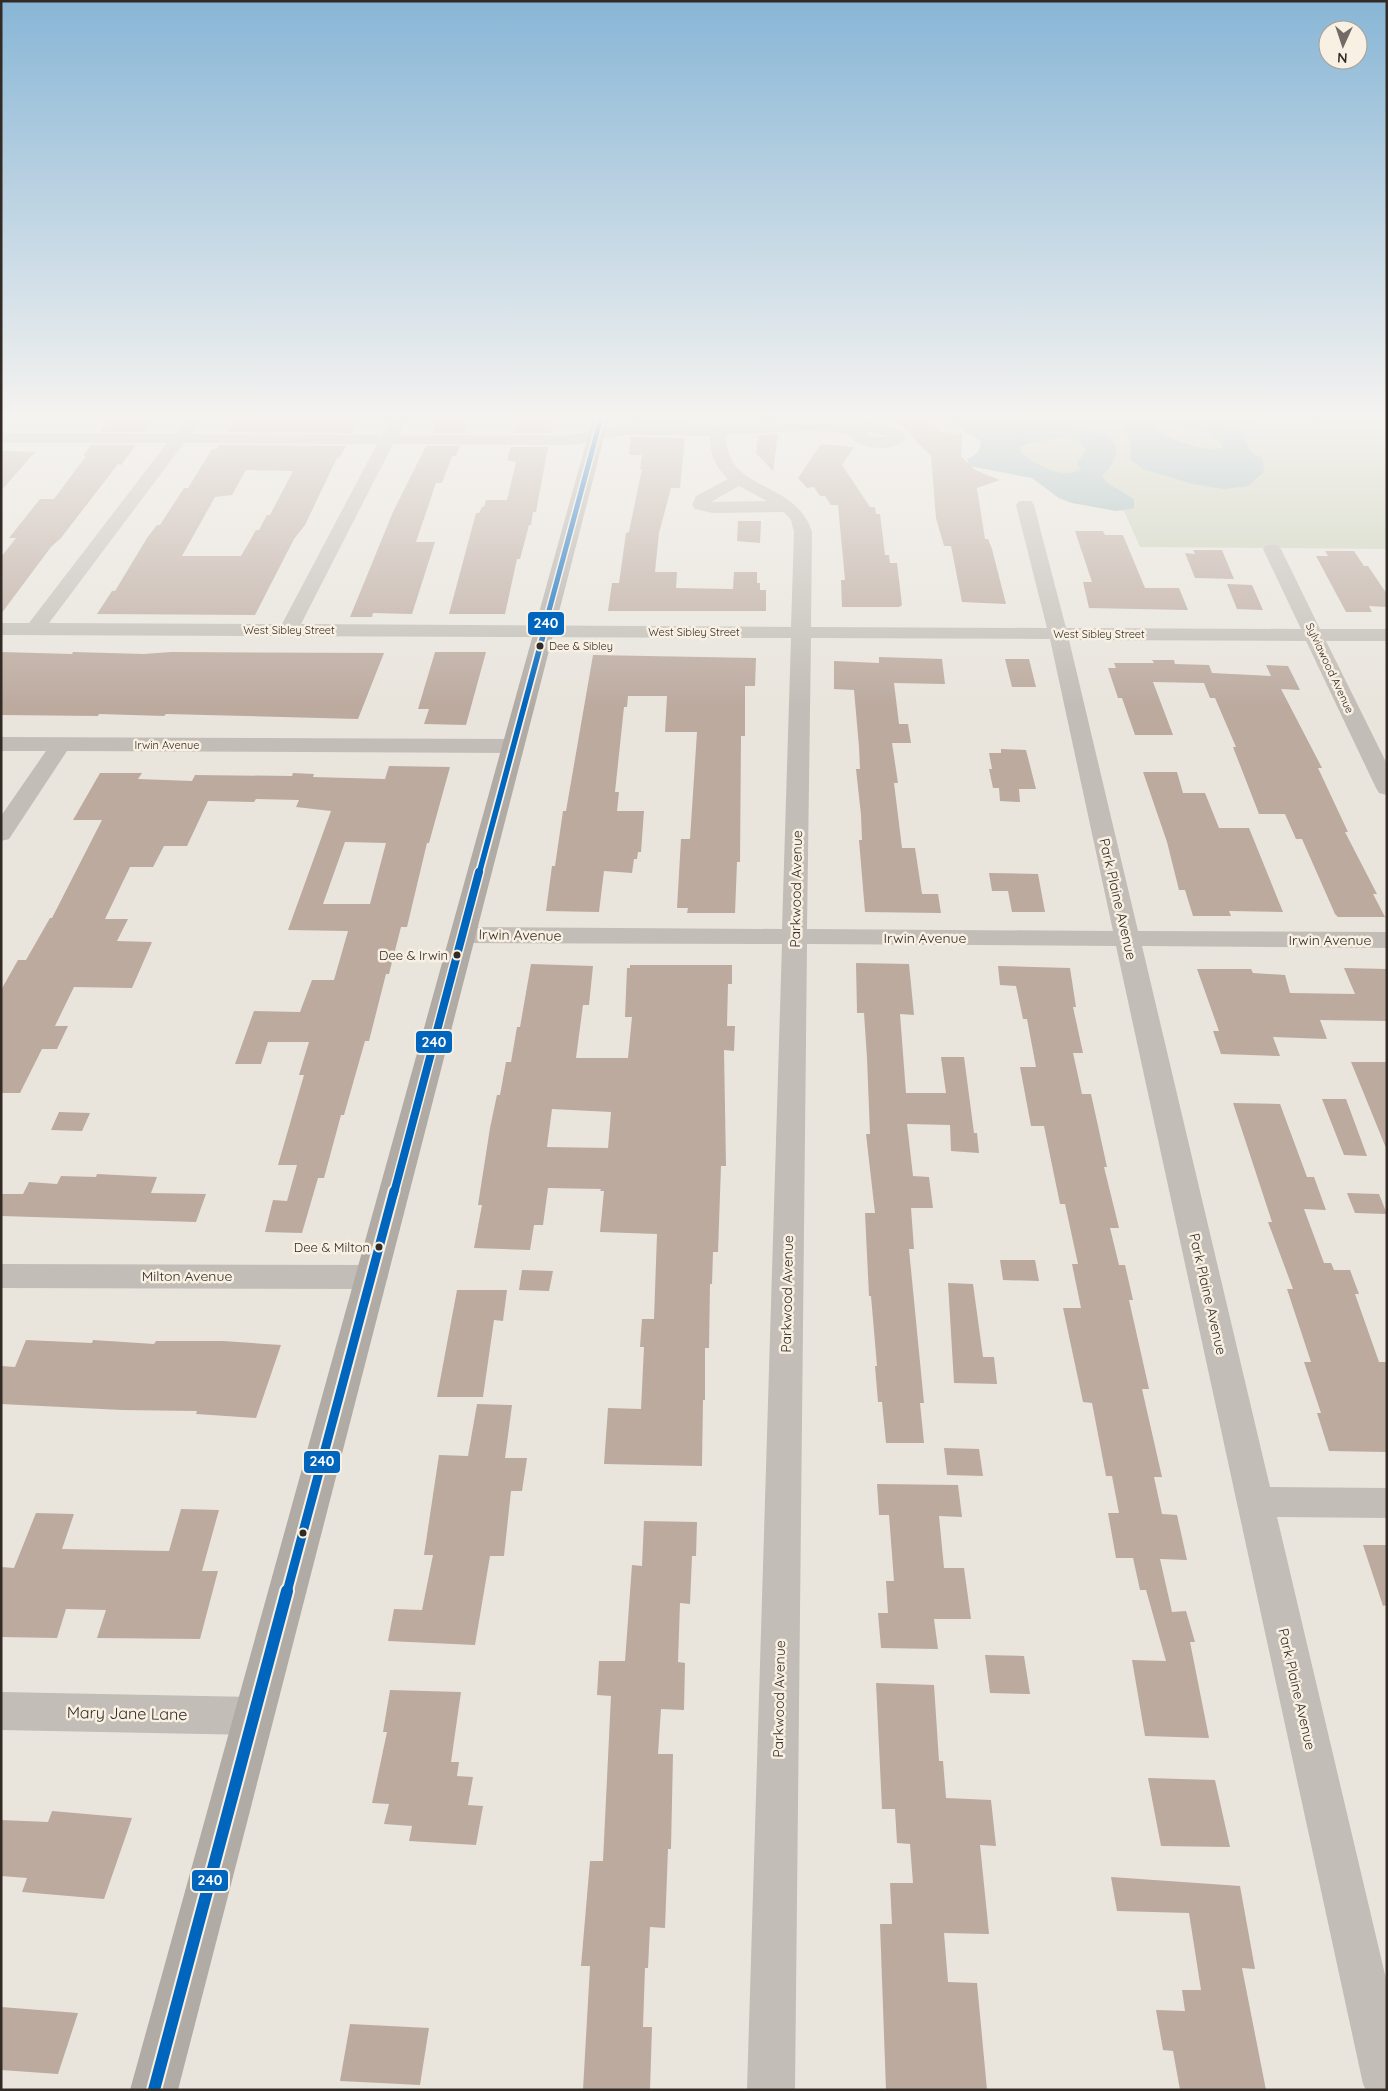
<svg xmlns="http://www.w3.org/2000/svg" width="1388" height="2091" font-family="Quicksand,sans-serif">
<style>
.green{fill:#c9cfb7}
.water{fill:#99b8ba;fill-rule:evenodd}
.building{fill:#bcaa9f;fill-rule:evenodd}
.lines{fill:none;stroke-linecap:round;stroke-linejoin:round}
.minor{fill:#c2bdb6;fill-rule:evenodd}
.major{fill:#b1aba5;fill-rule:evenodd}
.bus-1-far4-casing{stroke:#f8f0e2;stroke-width:8}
.bus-1-far3-casing{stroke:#f8f0e2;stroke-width:9}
.bus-1-far2-casing{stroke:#f8f0e2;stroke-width:11}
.bus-1-far1-casing{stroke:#f8f0e2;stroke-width:13}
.bus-1-casing{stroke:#f8f0e2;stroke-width:16}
.bus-1-far4{stroke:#0065bd;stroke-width:5}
.bus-1-far3{stroke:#0065bd;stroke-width:5.5}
.bus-1-far2{stroke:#0065bd;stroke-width:8}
.bus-1-far1{stroke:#0065bd;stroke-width:9}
.bus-1{stroke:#0065bd;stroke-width:12}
.bus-dot{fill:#322a25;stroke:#f8f0e2;stroke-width:2}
.labels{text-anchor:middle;stroke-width:5;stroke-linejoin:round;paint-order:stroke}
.far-street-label{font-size:11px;fill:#322a25;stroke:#f8f0e2}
.far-bus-label{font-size:11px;fill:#322a25;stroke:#f8f0e2;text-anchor:start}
.bus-label{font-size:13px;fill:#322a25;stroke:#f8f0e2;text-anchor:end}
.street-label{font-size:14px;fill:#322a25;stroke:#f8f0e2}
.near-street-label{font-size:16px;fill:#322a25;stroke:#f8f0e2}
.line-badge{stroke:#f8f0e2;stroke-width:2}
.badge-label{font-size:14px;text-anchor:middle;font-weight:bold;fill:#fff}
</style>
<rect width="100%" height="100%" fill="#e9e5dd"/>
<path class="green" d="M951 414H1250L1255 422 1387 423V549L1140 547 1124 511 1072 503 1059 498 1032 478 970 466 967 459C976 456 981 451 981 441L962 430 950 417Z"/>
<path class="water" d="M951 414H1050C1052 417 1100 433 1108 436 1124 449 1113 465 1102 476L1106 482 1134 499V508L1116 511 1072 503 1059 498 1032 478 970 466 967 459C976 456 981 451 981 441L962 430 950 417ZM1067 436 1080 442 1086 450 1077 463 1080 469C1063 481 1034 464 1021 452L1020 447 1026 444Z
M1127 414H1216L1224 423 1242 433 1250 451 1263 459 1264 472 1248 486 1224 489 1193 484 1143 469 1130 459 1131 441 1123 428 1124 417ZM1155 423C1171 422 1220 428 1222 448 1209 453 1163 438 1153 428Z"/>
<path class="building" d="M126 414H157L145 432H101L113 415Z
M239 414H362L352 433 227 432Z
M439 414H460L457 422 468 423 465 433H431Z
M527 414H554L551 433H515L518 423H525Z
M634 414H687L686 424 633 423Z
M762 414H781L779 423H760Z
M923 414 941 432 962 433 961 456 975 470 1000 480 977 488 985 539H988L992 549 1006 604 962 602 951 546H944L936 518 931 456 892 416Z
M778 434 773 471 756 453 758 435Z
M631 437 685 438 680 488H671L659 533 655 572H677L676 588 733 589 734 572H757V583H760V590H766V611H608L612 583H619L626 533 629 532 642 469H640L642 455H629Z
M821 444 854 447 842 465 870 507H875L876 514H880L885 555H889L890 563H897L902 605 899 607H842L841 580H845L838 505H831L825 496H820L814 487 807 488 798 478Z
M91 445H136L121 465 118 464 61 538 51 547 1 614V557L16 538H9L40 499H54L86 456H83Z
M219 445 346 446 339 458H337L305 525 294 539 255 615 97 614 112 591H115L147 538 157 525H160L184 488H188L212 449H217ZM246 470 293 471 270 515H267L259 530H256L241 556H182L215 497 232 495Z
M426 446H460L456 456H452L442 483H436L416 542H435L412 614 373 613 372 617H350L393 512Z
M511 447H548L536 512H533L531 525H529L520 559H517L505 614H449L476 513H479L482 507H484L486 500H507L516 462 507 460Z
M1 451 35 452 1 491Z
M738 521H761L760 543 737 541Z
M1075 531H1103L1105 535H1123L1145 588H1179L1188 610 1089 608 1083 582H1092Z
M1193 550H1222L1234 579 1195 578 1185 553 1195 554Z
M1325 551H1354L1364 566H1368L1387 594V607L1369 606 1372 612H1346L1316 556H1328Z
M1227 584 1252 585 1263 610 1237 609Z
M1 652 72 654 73 652 144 654 171 652 384 653 358 719 166 714 164 716 99 714 98 716 1 715Z
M435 652H486L466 725 424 724 429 709H418Z
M593 655 756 658 755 686H745V736H741L740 862H737L735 913H687L688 908H677L681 839H690L697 732H665L667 696H628L627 707H624L615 792H619L617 811H644L641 852H638L637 859H634L632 873 604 871 599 912 546 911 552 866H555L563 811H566Z
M879 657 942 659 945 684 894 683 899 724H908L911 743H892L898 783H894L902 848H915L922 894H938L941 913 865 912 859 840H862L861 815 856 769H860L859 747 854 690 834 689V661L879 663Z
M1005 659H1029L1036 687H1012Z
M1152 660H1174L1175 664 1209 665 1212 673 1271 676 1266 665 1288 666 1300 690 1281 689 1322 768H1318L1348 832H1345L1377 894H1373L1385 917H1338L1335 914 1302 839H1296L1285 814H1259L1233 747H1236L1215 698H1210L1204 683 1153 682 1173 735H1135L1122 698H1118L1108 668H1116L1114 663H1154Z
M1001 749 1026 750 1036 789H1019L1020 802 1000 801 999 788H993L989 769H992L989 753H1001Z
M389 766 450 767 429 843H427L407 927H401L389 974H386L369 1041H365L344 1115H341L324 1178H318L302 1233 265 1232 273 1200 287 1201 297 1165H278L304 1075H299L309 1042H268L261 1064H235L254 1011 300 1012 312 980H334L348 931 288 930 331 811 296 807 299 800 256 799 254 802 208 801 187 846H164L153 867H130L105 919H128L117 941 152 942 132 988 74 987 55 1026H68L57 1049H42L20 1093H1V990L18 960H26L50 918H52L102 820H73L100 773H142L138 779 192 781 195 775 292 776 293 773 314 774 313 777 385 779ZM345 842 386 843 370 904H323Z
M1143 772H1177L1183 793H1205L1219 828H1249L1283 912 1229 911 1231 916H1193L1185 890H1179L1167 842Z
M989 873 1038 874 1045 912H1012L1008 891H992Z
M856 963 909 964 914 1015 900 1014 906 1093H946L941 1057H964L974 1133H977L979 1153 951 1151 950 1125 907 1124 913 1176 929 1177 933 1208H911L914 1249H909L924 1403H920L924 1443H886L882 1402H878L875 1366H877L871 1296H869L865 1213H875L866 1134H870L867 1058 864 1013H857Z
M531 964 593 966 589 1005H583L576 1058H628L632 1017H625L627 968H630V965H732V984H728L727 1026H735L734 1051 724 1050 726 1166H721L718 1252H713L712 1284H710L709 1348H705V1400H703L702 1466 604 1464 608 1408 641 1409 644 1347H640L642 1319H654L657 1234 600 1232 604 1191H600L601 1189 548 1188 543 1225H534L530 1250 474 1248 482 1205H478L490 1128 497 1095H500L506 1062H511L517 1027H520ZM552 1109 611 1112 608 1148 547 1147Z
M998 966 1070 968 1076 1007H1073L1083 1053H1073L1082 1094H1091L1107 1167H1104L1119 1228H1110L1119 1265H1125L1133 1300H1129L1149 1389H1142L1162 1477H1154L1162 1514 1177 1515 1187 1560 1160 1559 1172 1612 1186 1611 1195 1642H1190L1209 1738 1145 1736 1132 1660 1166 1661 1146 1590H1140L1133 1558H1116L1108 1513H1119L1112 1476H1106L1092 1403 1083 1402 1063 1308H1081L1072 1264H1078L1065 1204H1060L1044 1126H1031L1020 1067H1036L1027 1019H1023L1016 986 1000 985Z
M1344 968 1387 969V1021L1320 1020 1327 1039 1273 1037 1280 1056 1221 1054 1213 1031H1219L1197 969H1251L1253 973 1285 975 1290 993 1355 994Z
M1351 1062H1387V1148H1386Z
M1322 1099H1346L1367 1156 1344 1155Z
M1233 1103 1280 1104 1307 1177H1314L1326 1210 1304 1209 1324 1263H1331L1334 1270H1350L1359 1294H1355L1379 1362H1387V1452L1329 1451 1317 1413H1321L1304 1362H1311L1287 1289H1293L1268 1222H1272Z
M59 1112 90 1113 82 1131 51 1130Z
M97 1174 157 1177 151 1193 206 1194 196 1222 1 1216V1194H23L29 1182 57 1184 61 1176 96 1177Z
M1347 1193 1379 1194 1387 1214 1355 1213Z
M1000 1260H1035L1039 1281 1003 1280Z
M522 1270 553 1271 549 1291 519 1290Z
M948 1283 973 1284 983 1357H994L997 1384 954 1383Z
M457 1290H507L503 1321 494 1320 483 1397H437Z
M26 1340 92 1343 93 1340 154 1344 156 1341H223L281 1345 256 1418 196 1414 197 1411 122 1410 1 1404V1366L15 1367Z
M477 1404 512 1405 505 1458H527L522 1491H511L504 1556H490L475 1645 388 1641 394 1609 422 1610 433 1555H424L439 1455 468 1456Z
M944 1448 979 1449 983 1476 947 1475Z
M877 1484 958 1485 962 1517 939 1516 944 1568H964L971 1619H934L938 1649 881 1648 878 1613H888L886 1581H894L889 1515H879Z
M181 1509 219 1510 202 1571H218L200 1639 97 1638 106 1610 66 1609 57 1638 1 1637V1567L14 1568 36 1513 74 1514 62 1549 169 1551Z
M644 1521 697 1522 696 1556H692L690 1604 680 1603 678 1662 685 1663 684 1710 661 1709 658 1754H673L671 1849H668L665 1928 650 1927 648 1968H645L643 2027H652L650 2090H583L590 1966H581L590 1861H603L611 1696 597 1695 599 1661H625L632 1565 642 1566Z
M1363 1545H1387V1605L1383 1606Z
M985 1655 1024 1656 1030 1694 990 1693Z
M876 1683 934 1685 939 1761H943L946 1798 991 1800 996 1846 980 1845 989 1934 944 1933 948 1982 977 1983 987 2090H886L880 1924H892L890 1883H913L910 1844 897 1843 895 1809H882Z
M390 1690 461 1692 451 1762H459L457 1776 473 1777 468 1805 483 1806 476 1845 409 1841 412 1826 384 1824 389 1804 372 1803 387 1732H383Z
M1148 1778 1215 1780 1230 1847 1161 1846Z
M52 1811 132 1818 104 1899 22 1892 27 1878 1 1876V1820L48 1822Z
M1111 1877 1240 1886 1255 1969 1242 1968 1266 2090H1180L1173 2051 1163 2050 1156 2010 1185 2011 1182 1990H1201L1189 1913 1117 1911Z
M1 2007 78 2013 58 2074 1 2070Z
M350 2024 429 2028 420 2085 340 2081Z"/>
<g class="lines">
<path class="minor" d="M190 414H206L191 434 382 435 393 414H409L398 435H571L624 425 718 426 871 422 901 431 906 438C896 452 869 449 856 442 852 439 849 434 844 433 808 427 763 434 726 435 725 493 796 479 812 532L811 627 1047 628 1016 505 1019 501H1031L1034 505 1066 628 1301 629 1263 549 1266 545H1278L1281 549 1320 629H1387V641H1326L1387 764V795L1379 793 1376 788 1306 641 1069 640 1138 931 1387 932V948L1142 946 1270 1487 1387 1488V1518L1277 1517 1387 1983V2090H1366L1363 2084 1116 946 807 944 795 2090H747L782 944 464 943 455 940 451 935 455 930 464 927 782 929 791 638 1 635V623H29L167 443H1V433L175 434ZM870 432 888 437H873L864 433ZM624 435 710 436C709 454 715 466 728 479L696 496 692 505 695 509 713 513 784 512 791 520 794 532 791 627 301 624 393 444 571 445ZM184 443 377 444 282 624 49 623ZM739 486 767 501 711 502ZM811 638 1050 639 1113 931 807 929Z
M1311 414H1387V424L1321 423 1316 421Z
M1 737 512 739 520 741 523 746 520 751 512 753 67 751 9 839 1 841V816L46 751H1Z
M1 1264 372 1265 383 1269 388 1277 383 1285 372 1289 1 1288Z
M1 1692 253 1697 267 1703 273 1716 267 1729 253 1735 1 1730Z"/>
<path class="major" d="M594 414H610L178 2090H130Z"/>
<g class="bus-1-far4-casing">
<path id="bus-1-far4" d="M547 618 602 414"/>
</g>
<g class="bus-1-far3-casing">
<path id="bus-1-far3" d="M479 874 548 617"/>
</g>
<g class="bus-1-far2-casing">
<path id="bus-1-far2" d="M394 1193 479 872"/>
</g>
<g class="bus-1-far1-casing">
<path id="bus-1-far1" d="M287 1592 394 1191"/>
</g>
<g class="bus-1-casing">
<path id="bus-1" d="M154 2090 287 1591"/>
</g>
<use href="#bus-1-far4" class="bus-1-far4"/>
<use href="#bus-1-far3" class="bus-1-far3"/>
<use href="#bus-1-far2" class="bus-1-far2"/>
<use href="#bus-1-far1" class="bus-1-far1"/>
<use href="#bus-1" class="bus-1"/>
</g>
<linearGradient id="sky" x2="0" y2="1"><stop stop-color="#88b6d6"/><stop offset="0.59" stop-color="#f5f3f0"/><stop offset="1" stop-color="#f5f3f0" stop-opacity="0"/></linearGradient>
<rect width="1388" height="707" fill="url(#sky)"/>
<g class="bus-dot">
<circle cx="540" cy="646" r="4.5"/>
<circle cx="457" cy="955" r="4.5"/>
<circle cx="379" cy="1247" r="4.5"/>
<circle cx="303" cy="1533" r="4.5"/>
</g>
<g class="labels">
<g class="far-street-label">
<text x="289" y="634">West Sibley Street</text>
<text x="694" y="636">West Sibley Street</text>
<text x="1099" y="638">West Sibley Street</text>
<text transform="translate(1330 668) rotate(65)" y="4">Sylviawood Avenue</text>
<text x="167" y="749">Irwin Avenue</text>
</g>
<g class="far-bus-label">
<text x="549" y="650">Dee &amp; Sibley</text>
</g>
<g class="bus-label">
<text x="448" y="960">Dee &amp; Irwin</text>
<text x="370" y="1252">Dee &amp; Milton</text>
</g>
<g class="street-label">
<text transform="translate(796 889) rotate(-89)" y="5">Parkwood Avenue</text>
<text transform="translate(1118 899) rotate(77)" y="5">Park Plaine Avenue</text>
<text transform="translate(520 935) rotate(1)" y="5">Irwin Avenue</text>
<text x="925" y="943">Irwin Avenue</text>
<text x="1330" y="945">Irwin Avenue</text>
<text x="187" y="1281">Milton Avenue</text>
<text transform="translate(787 1294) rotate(-89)" y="5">Parkwood Avenue</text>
<text transform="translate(1208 1294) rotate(77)" y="5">Park Plaine Avenue</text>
<text transform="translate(1297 1689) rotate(77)" y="5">Park Plaine Avenue</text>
<text transform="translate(779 1699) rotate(-89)" y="5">Parkwood Avenue</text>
</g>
<g class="near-street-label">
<text transform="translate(127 1713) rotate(1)" y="6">Mary Jane Lane</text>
</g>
</g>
<g class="line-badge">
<rect x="527" y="611" width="38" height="25" rx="5" fill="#0065bd"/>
<rect x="415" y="1030" width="38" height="24" rx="5" fill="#0065bd"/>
<rect x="303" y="1450" width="38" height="24" rx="5" fill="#0065bd"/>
<rect x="191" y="1869" width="38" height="23" rx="5" fill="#0065bd"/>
</g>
<g class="badge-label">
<text x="546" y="628">240</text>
<text x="434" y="1047">240</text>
<text x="322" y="1466">240</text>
<text x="210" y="1885">240</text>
</g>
<rect width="1388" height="2091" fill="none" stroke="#322a25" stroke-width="5"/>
<g transform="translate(1343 45) rotate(183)"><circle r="24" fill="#f8f0e2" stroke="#a9a196"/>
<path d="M0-4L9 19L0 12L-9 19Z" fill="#726b65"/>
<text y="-8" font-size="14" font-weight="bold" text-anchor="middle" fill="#322a25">N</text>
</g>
</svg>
